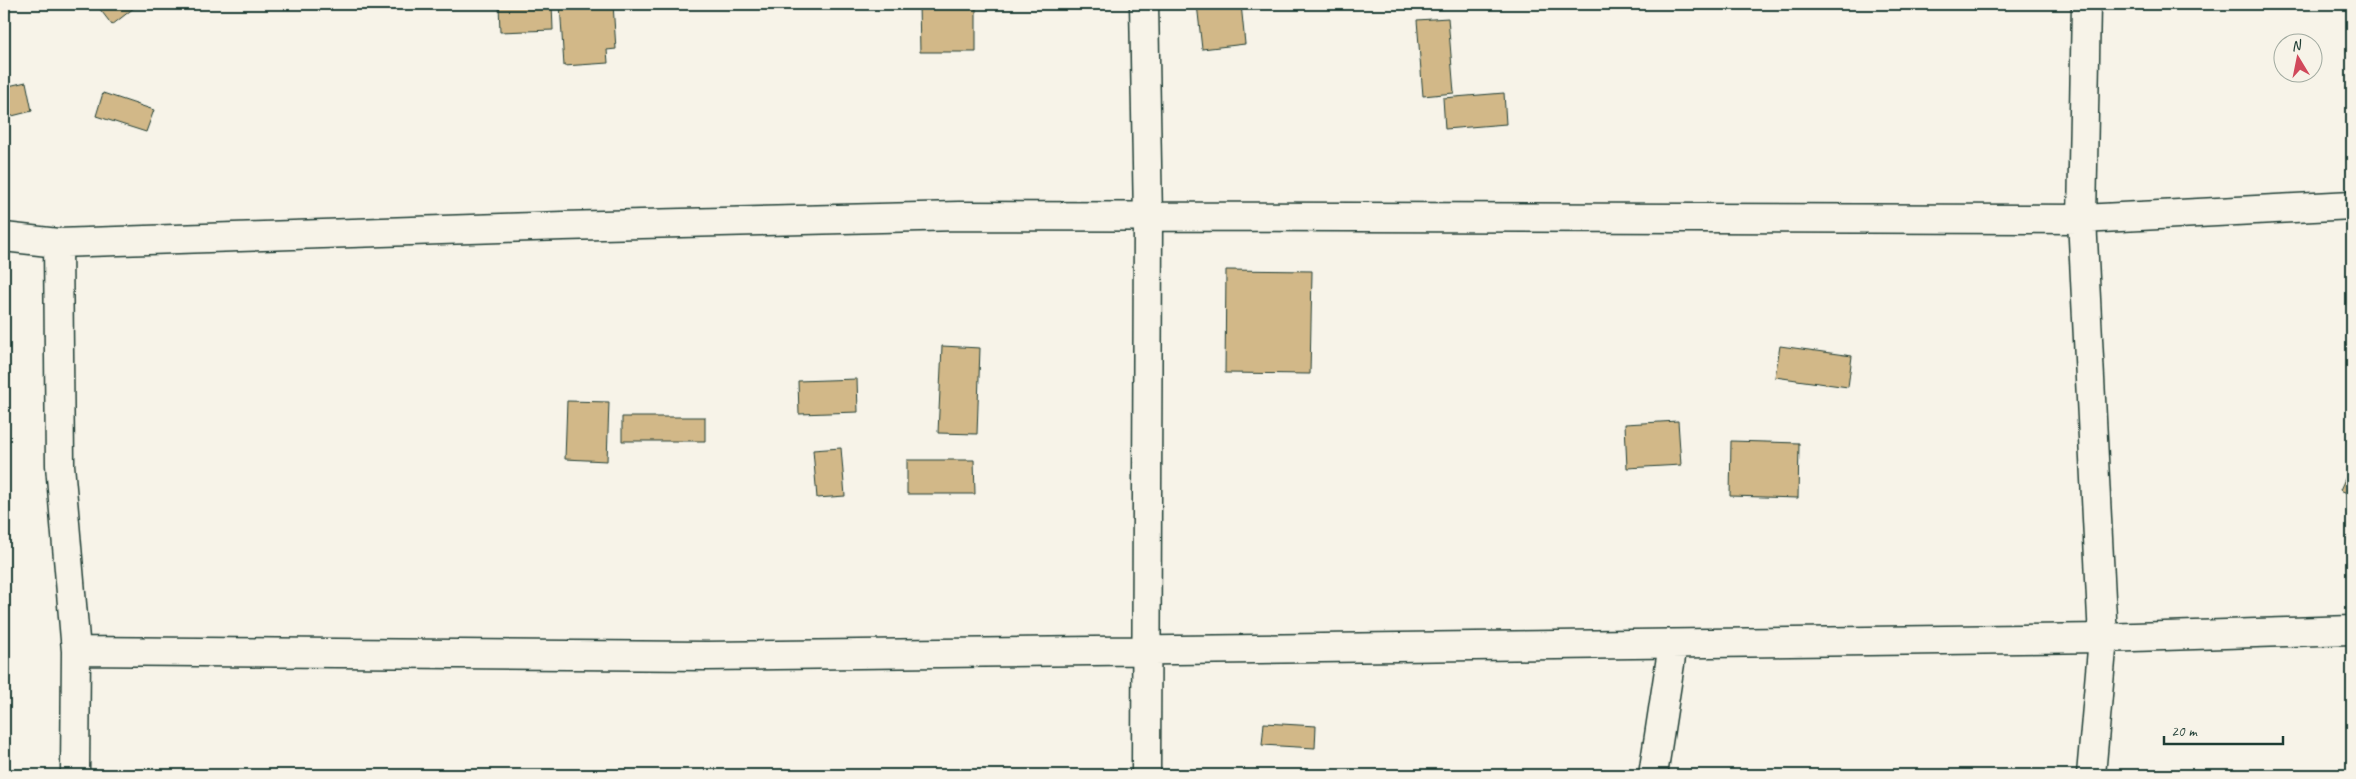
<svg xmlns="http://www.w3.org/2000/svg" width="2356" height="779" font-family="Caveat,sans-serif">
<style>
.building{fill:#d2b888;stroke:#1f3d34}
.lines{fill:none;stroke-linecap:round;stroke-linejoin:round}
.street-casing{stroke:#1f3d34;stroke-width:31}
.street{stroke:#f7f3e8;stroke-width:28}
</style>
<rect width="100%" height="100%" fill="#f7f3e8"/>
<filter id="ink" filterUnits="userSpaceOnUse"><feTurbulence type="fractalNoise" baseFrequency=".02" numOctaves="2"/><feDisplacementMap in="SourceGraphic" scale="10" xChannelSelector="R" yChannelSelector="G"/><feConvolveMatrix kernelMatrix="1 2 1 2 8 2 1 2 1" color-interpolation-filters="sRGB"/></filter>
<g filter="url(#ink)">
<path class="building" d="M96 4H139L112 25Z
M499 4H552L553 30 500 32Z
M560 4H613L616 49 607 50 608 63 564 66Z
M919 4H976V52H920Z
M1197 4H1241L1245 44 1202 49Z
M1448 18 1454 93 1423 96 1417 20Z
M26 82 32 111 4 118V87Z
M103 93 154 110 146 132 96 116Z
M1504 93 1506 124 1445 129 1443 98Z
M1226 270 1312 271 1310 374 1225 373Z
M942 346 980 348 977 434 938 433Z
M1780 346 1852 356 1848 387 1775 377Z
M857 379 858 412 799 414 798 381Z
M567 401 609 402 607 461 565 459Z
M622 417H705V441H622Z
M1678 421 1681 465 1627 468 1625 424Z
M1731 441 1799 443 1798 498 1730 496Z
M841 448 845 496 817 498 813 450Z
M907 460H974L975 494H907Z
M2352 463V495L2340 490Z
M1264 723 1316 726 1315 748 1262 745Z"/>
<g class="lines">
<g class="street-casing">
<path id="street" d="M1144 4 1148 218 1146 775
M2086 4 2082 219 2103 638 2091 775
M4 237 58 243 563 226 959 216 2082 219 2352 205
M58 243 60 465 76 651 75 775
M76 651 707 656 2103 638 2352 630
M1653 775 1673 644"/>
</g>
<use href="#street" class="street"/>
</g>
</g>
<rect width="2356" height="779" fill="none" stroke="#f7f3e8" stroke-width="20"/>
<rect x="10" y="10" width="2336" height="759" fill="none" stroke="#1f3d34" stroke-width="2" filter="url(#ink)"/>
<g transform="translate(2298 58) rotate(350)"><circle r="24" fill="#f7f3e8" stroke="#a1aaa0"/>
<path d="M0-4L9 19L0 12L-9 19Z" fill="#d1495b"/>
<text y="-8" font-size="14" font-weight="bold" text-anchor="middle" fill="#1f3d34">N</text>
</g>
<path d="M2164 736v8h119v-8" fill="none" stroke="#1f3d34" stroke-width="2.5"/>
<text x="2171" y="736" font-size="15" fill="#1f3d34" stroke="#f7f3e8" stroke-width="4" paint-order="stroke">20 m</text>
</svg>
